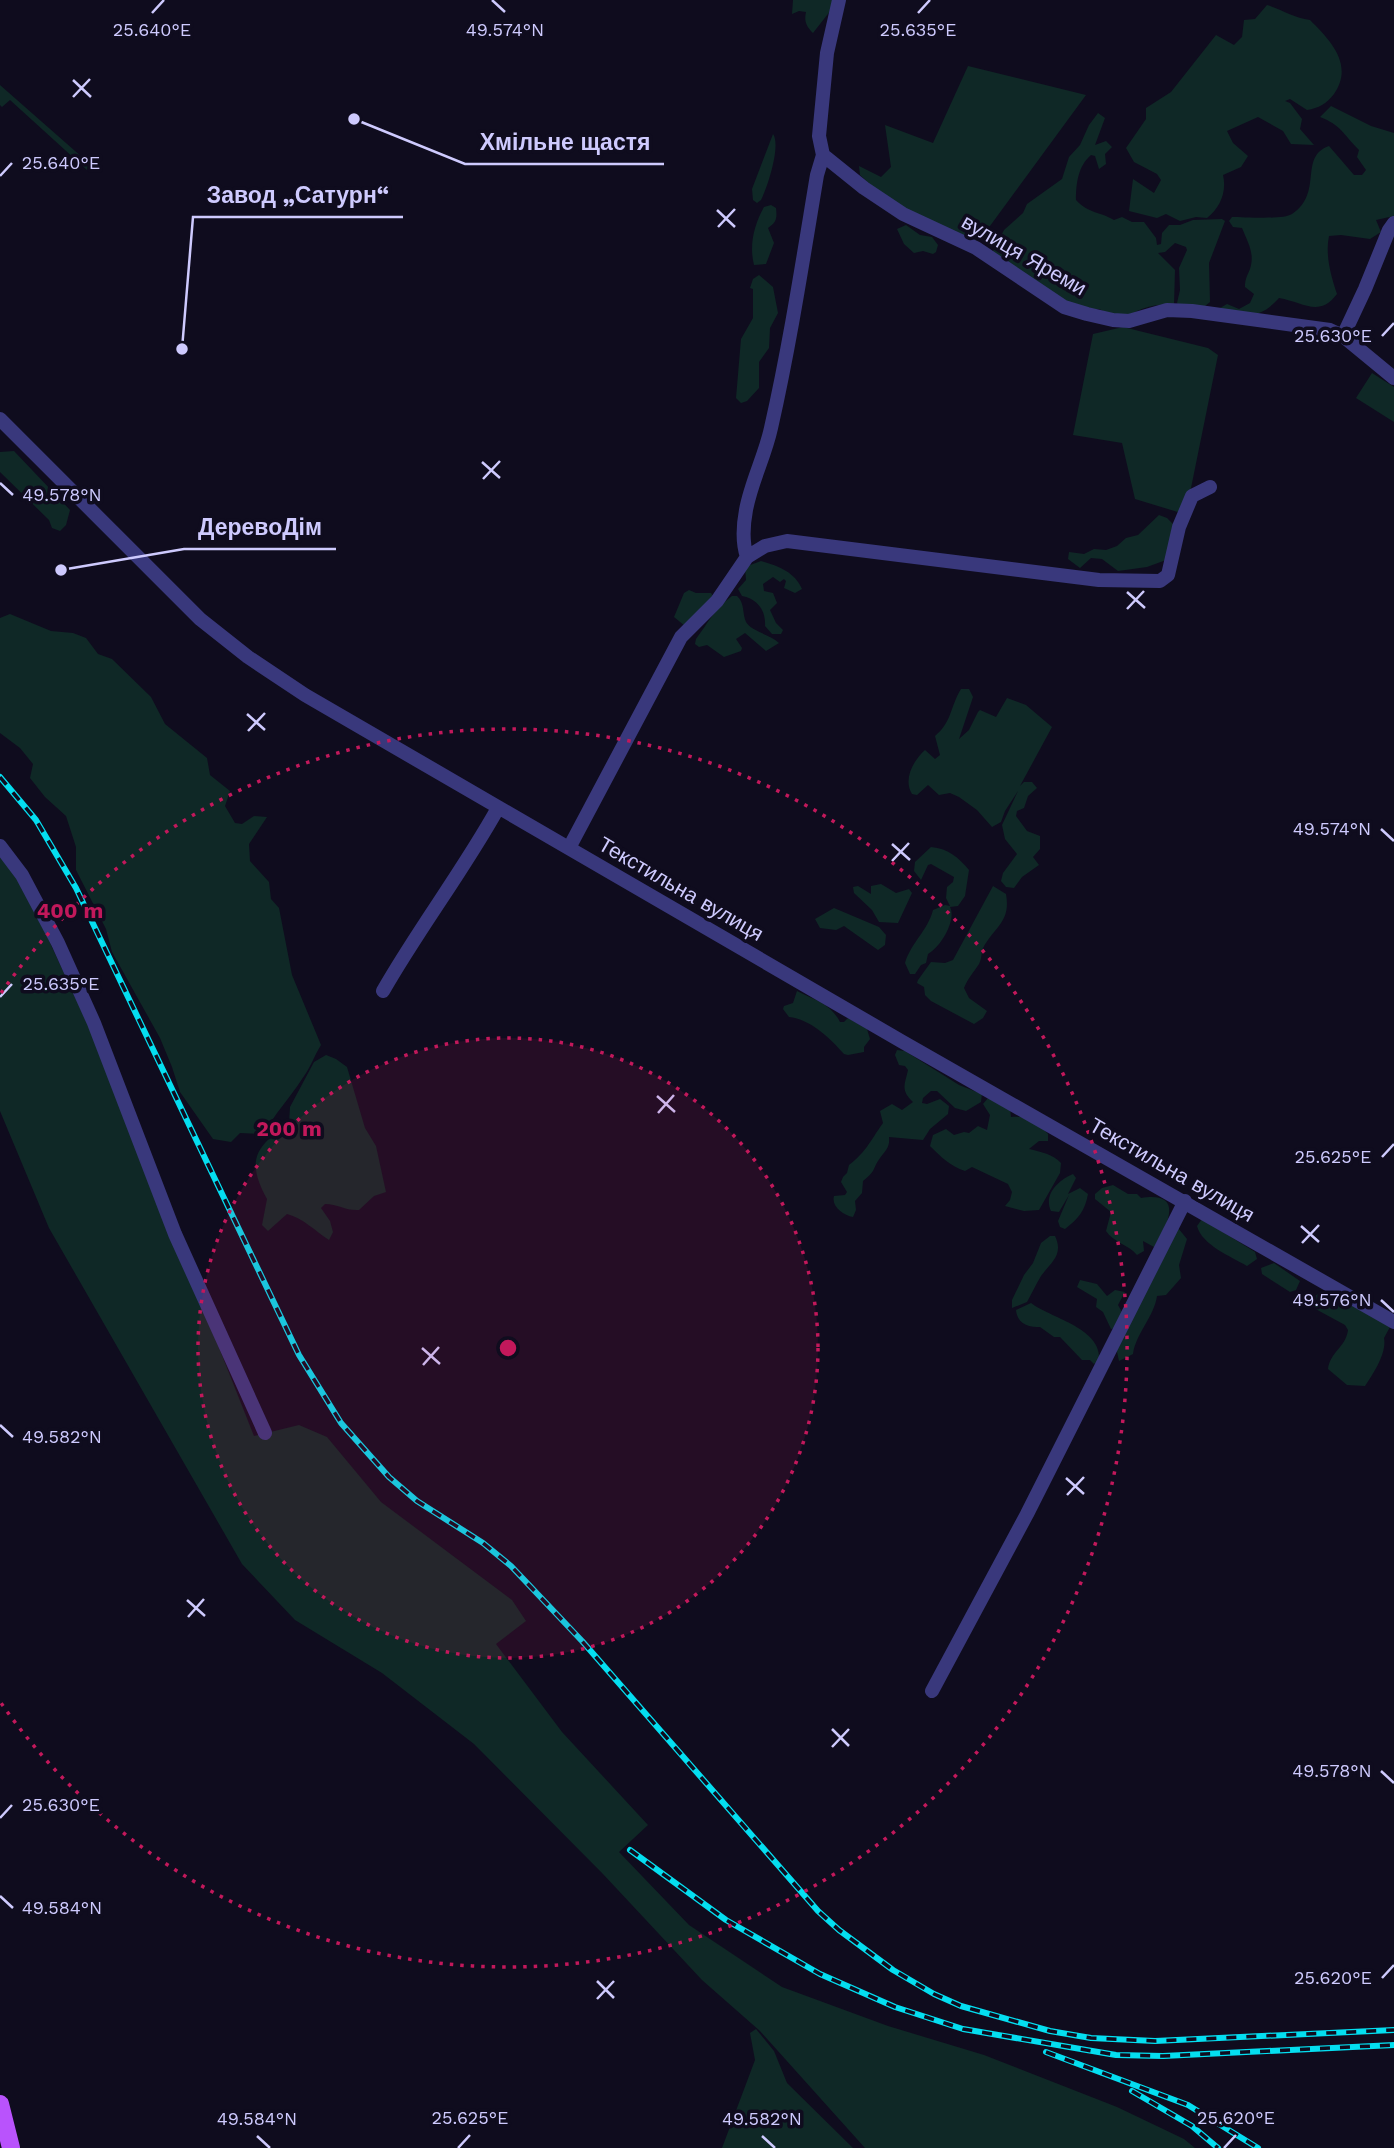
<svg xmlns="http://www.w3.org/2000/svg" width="1394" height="2148" font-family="'Work Sans',sans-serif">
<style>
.green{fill:#0f2826}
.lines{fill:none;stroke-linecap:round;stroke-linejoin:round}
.minor{stroke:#39387c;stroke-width:14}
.major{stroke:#b953fc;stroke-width:18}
.rail-casing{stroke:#04def0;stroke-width:6}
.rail{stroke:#0f0c1e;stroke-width:3.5;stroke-dasharray:10;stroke-linecap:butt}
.ticks{fill:none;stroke:#cecafe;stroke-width:2.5}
.ring{fill:none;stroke:#c2185b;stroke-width:3.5;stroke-dasharray:3.5 7}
.labels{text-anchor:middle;stroke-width:7;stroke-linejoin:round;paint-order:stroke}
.street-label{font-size:21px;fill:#cecafe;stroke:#0f0c1e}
.ticks-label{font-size:18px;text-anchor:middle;fill:#cecafe;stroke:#0f0c1e;stroke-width:7;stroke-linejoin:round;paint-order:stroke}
.centre{fill:#c2185b;stroke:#0f0c1e;stroke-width:3.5}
.ring-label{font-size:21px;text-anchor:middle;font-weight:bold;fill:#c2185b;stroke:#0f0c1e;stroke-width:7;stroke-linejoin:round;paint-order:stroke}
.leader{fill:none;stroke:#cecafe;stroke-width:2.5}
.callout-dot{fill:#cecafe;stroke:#0f0c1e;stroke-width:2.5}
.callout-label{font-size:23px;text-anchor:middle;font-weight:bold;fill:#cecafe;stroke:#0f0c1e;stroke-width:7;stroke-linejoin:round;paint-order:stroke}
</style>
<rect width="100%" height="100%" fill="#0f0c1e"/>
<path class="green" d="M793 0H833L831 10 813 33C806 26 804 21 806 12L799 11 792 14Z
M1267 5C1283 10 1294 18 1310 20 1331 41 1354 65 1334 94 1326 104 1319 108 1307 110L1290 99 1285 101 1290 103 1302 119 1300 129 1314 145 1291 144 1283 131 1258 117 1227 131 1233 143 1248 156 1241 167 1223 175C1227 192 1220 208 1207 218L1196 217 1180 221 1166 214 1157 218 1129 211 1133 179 1154 193 1161 180 1157 174 1134 162 1126 148 1146 119V108L1171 92 1216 35 1234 45 1242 37 1244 20 1255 19Z
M968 66 1086 95 979 241 927 221 889 202 860 175 859 166 881 177 891 167 885 125 933 143Z
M0 85 91 165 87 170 10 100 2 107 0 105Z
M1331 106 1371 126 1394 133V216L1376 220 1381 232 1370 239 1341 235 1329 236C1325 255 1331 276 1337 294 1319 318 1303 302 1279 298 1258 321 1247 315 1220 308L1227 304 1239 309 1250 303 1254 294 1245 287C1245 279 1247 276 1250 269 1255 253 1248 243 1242 228L1233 227 1229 221 1232 217C1245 217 1283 220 1292 214 1324 193 1298 157 1329 146L1354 175H1362L1366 170 1357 157 1359 150C1343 134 1341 125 1320 117Z
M1098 113 1105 118 1095 145 1106 141 1112 147 1105 154 1106 164 1099 169 1095 156 1091 155C1078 166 1076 184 1076 200 1089 214 1099 211 1114 220L1122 217 1132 222H1144L1156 238 1157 245 1161 244 1162 233 1169 225H1180L1193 220 1222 219 1225 221 1209 263 1210 302 1199 311 1183 310 1177 303 1180 290 1179 268 1187 250 1186 247 1175 243 1165 252 1158 253 1175 270 1174 305C1155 303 1137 309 1122 320L1099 309H1080L1054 303 992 253 1004 230 1023 213 1027 204 1062 179 1069 157 1080 145 1089 125Z
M773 134C781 145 768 186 761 200L757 203 753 200 752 189Z
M771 205 776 208C777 218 777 222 768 228L774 243 766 264 754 265C749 245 754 225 764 207Z
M906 225 920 235 932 237 938 245 936 252 933 254 923 251 914 253 904 244 897 229Z
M759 275 773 287 778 313 770 328 769 348 759 362V388L747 401 741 403 736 398 741 339 753 318V289L750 288 753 279Z
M1123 327 1208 348 1218 355 1191 488 1181 513 1135 499 1122 443 1073 435 1093 334Z
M1372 373 1394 387V422L1356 398Z
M14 451 70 510 66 525 60 531 52 528 49 520 0 472V452Z
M1159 515 1167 518 1173 524 1166 560 1147 567 1118 571 1102 559 1091 558 1080 568 1068 559 1069 552 1084 554 1094 549 1106 550 1117 546 1126 538 1138 535Z
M761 561C778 566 795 572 802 589L795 593 784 588 786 581 784 579 780 582 773 577 763 584 764 591 773 593 777 603 770 610 776 623 783 630 781 634H772L765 626C766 611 758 599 742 596L738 589 746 580 745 567Z
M689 590 696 593H711L713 596 685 626 674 617 684 593Z
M732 596H737C745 603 742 613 746 622 751 631 771 635 779 643L766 651 745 633 736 639 742 648 741 651 724 657 707 645 699 647 695 644 696 639C709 622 714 609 732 596Z
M10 614 51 631 73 633 86 638 98 654 112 659 151 697 165 724 207 758 210 775 230 791 225 806 235 823 242 824 254 816 267 817 249 844 250 861 269 882 271 899 279 908 292 975 321 1045C314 1056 310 1069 302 1079 290 1098 274 1114 264 1134L240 1133 231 1142 213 1139 180 1092 172 1067 160 1038 112 952 106 929 76 870V847L66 816 45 797 30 778 33 764 20 748 0 733V618Z
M961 689H969L973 697 959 739 969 730 978 712 980 710 996 717 1007 698 1026 705 1052 727 1020 786 1024 782H1032L1037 788 1028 796 1024 808 1017 811 1016 816 1027 831 1040 836V849L1033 857 1039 865 1022 877 1014 888 1006 887 1001 881 1003 873 1017 854 1005 839 1002 825 1018 791 1005 811 1001 822 992 827 977 810 959 797 950 793 939 795 928 785 917 795 912 794C903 779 913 761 925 750L935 759 940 755 935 736C952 722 950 707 961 689Z
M931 847C949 849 958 857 969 870L965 896 958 906 950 907C957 920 940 948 928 954L926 963 921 965 915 974H910L905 963C911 943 928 930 933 910L945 905 950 906 946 898 947 887 953 882 954 877 931 864 928 865 921 880 914 871 915 862Z
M0 857 22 883 107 1065 254 1436 299 1425 327 1437 381 1502 512 1600 526 1621 496 1644 562 1732 648 1825 619 1852 689 1925 782 1987 888 2026 984 2055 1117 2107 1184 2139 1195 2148H865L760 2031 702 1980 603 1874 474 1744 382 1673 295 1620 242 1564 49 1228 0 1111Z
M881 884 896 893 909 889 912 893 898 923 879 922 872 910 854 893 853 887 858 886 871 894V886Z
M993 886 1006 894C1011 922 995 926 983 948 981 953 982 959 979 964 973 973 968 978 964 988L969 998 987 1011 983 1018 974 1024 931 1001 925 995 924 987 917 983 918 980 931 962 945 963 953 960Z
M834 908 879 927 886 935 885 945 878 950 844 926 836 930 820 928 815 919Z
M797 991C815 1000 831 1004 840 1022H844L848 1018 867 1029 870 1039 864 1047V1052L848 1055 844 1054C830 1038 810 1019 789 1017L783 1009 784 1006 793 1003Z
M897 1050 905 1051 959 1085 982 1094 981 1102 966 1111 955 1108 937 1091H931L923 1098 922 1103 927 1104 940 1099 949 1106 948 1114 930 1129 923 1140 889 1137C890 1147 886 1150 880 1158 872 1169 877 1170 863 1181L862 1193 855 1201 856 1210 853 1217C843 1215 831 1206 834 1196L845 1195 847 1192 841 1182 843 1177 847 1173 849 1165C867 1151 870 1141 883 1123L880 1111 892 1104 902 1110 913 1102C900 1090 905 1084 908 1070L905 1066 899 1065 895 1055Z
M326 1055 336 1059 347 1067 365 1128 376 1146 386 1192 374 1196 359 1210C346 1211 338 1204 325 1204L321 1208 330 1221 333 1232 329 1240C315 1231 303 1218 287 1214L268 1231 262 1225 267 1199C246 1161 255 1146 289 1124L290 1107 314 1062Z
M988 1098 1010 1108 1011 1117C1027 1115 1038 1123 1048 1134V1141H1039L1029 1149C1041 1152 1053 1154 1061 1163L1060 1173 1039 1210 1024 1211 1005 1206 1010 1200 1012 1192 1008 1184 972 1167 965 1171C950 1166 941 1157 930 1146L933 1135 946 1129 954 1135 964 1132 969 1133 978 1126 987 1130 990 1115 983 1104Z
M1073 1174 1076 1178 1068 1194 1080 1188 1088 1194C1085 1211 1078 1219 1065 1229L1060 1227 1058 1221 1069 1195 1059 1212 1051 1211C1043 1194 1059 1180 1073 1174Z
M1113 1185 1128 1194H1137L1141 1198C1185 1191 1168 1225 1154 1247L1143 1241 1144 1251 1137 1255C1129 1245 1113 1242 1106 1231L1111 1212 1095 1199V1194L1102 1188Z
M1202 1219 1255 1252 1257 1259 1247 1266C1230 1256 1202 1245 1197 1226Z
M1178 1228 1187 1239 1179 1265 1181 1278 1166 1295 1157 1296C1154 1317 1136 1333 1133 1354L1119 1361 1116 1347Z
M1050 1236H1055C1064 1255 1051 1262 1041 1276 1036 1284 1032 1293 1027 1302L1012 1308V1300L1024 1275 1033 1263 1041 1243Z
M1274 1263 1300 1281 1296 1290 1290 1292 1262 1274 1261 1268Z
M1080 1280 1097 1284 1107 1296 1115 1290 1125 1292 1118 1305 1123 1314 1116 1328 1111 1329 1103 1312 1096 1307 1097 1299 1077 1287Z
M1319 1293 1338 1297 1390 1327 1384 1338C1387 1353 1373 1374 1365 1386L1347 1385 1328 1369C1330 1352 1346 1347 1348 1330L1345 1325 1310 1306 1309 1301Z
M1031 1303C1050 1318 1103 1328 1099 1361L1094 1364 1090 1360H1082L1060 1337H1054L1040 1327C1028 1328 1017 1323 1016 1310Z
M756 2029 774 2051 787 2083 853 2148H722L755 2060 750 2033Z"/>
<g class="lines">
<path class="minor" d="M839 0 827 53 819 136 823 155 864 188 903 214 976 248 1064 307 1087 314 1113 320 1129 321 1167 310 1192 311 1330 330 1343 336 1365 289 1389 230 1394 223
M1343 336 1394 378
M0 419 200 619 248 657 305 695 901 1041 1394 1322
M747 557C742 542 743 526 746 510 751 482 765 456 771 428 790 344 803 259 817 175L823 155
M0 846 22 875 58 943 94 1023 175 1234 265 1433
M569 848 681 637 717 601 747 557 765 546 787 541 1099 580 1160 581 1168 575 1179 527 1192 496 1210 487
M383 991C419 928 463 871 498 808
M932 1691 1027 1514 1185 1201"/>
<path class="major" d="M0 2104 11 2148"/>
<g class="rail-casing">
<path id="rail" d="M0 777 36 820 76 888 299 1355 341 1423 389 1477 417 1501 483 1543 511 1566 582 1641 818 1911 839 1930 893 1970 934 1994 961 2006 1050 2031 1091 2038 1155 2041 1394 2030
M630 1850 726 1920 820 1974 895 2007 963 2029 1116 2055 1163 2056 1394 2045
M1046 2052 1188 2105 1258 2148
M1132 2091 1192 2126 1218 2148"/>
</g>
<use href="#rail" class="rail"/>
</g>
<path class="ticks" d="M492 0 505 12M152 13 164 0M918 13 930 0M73 80 91 97M73 97 90 79M0 176 12 163M717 210 735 227M718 227 735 209M1382 336 1394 323M482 462 500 478M483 479 500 461M0 483 13 495M1127 592 1145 608M1127 609 1144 591M247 714 265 730M248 731 265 713M1381 829 1394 841M892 844 910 860M892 861 909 843M0 997 12 984M657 1096 675 1112M658 1113 674 1095M1382 1157 1394 1144M1301 1226 1319 1242M1302 1243 1319 1225M1381 1300 1394 1312M422 1348 440 1364M423 1365 439 1347M0 1425 13 1437M1066 1478 1084 1494M1067 1495 1084 1477M187 1600 205 1616M188 1617 204 1599M832 1729 849 1746M832 1747 849 1729M1381 1771 1394 1783M0 1818 12 1805M0 1896 13 1908M1382 1978 1394 1965M597 1981 614 1998M597 1999 614 1981M257 2136 270 2148M762 2136 775 2148M458 2148 470 2135M1224 2148 1236 2135"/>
<circle cx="508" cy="1348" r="310" fill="#c2185b" fill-opacity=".12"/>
<g class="ring">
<circle cx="508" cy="1348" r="310"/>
<path d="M1 993A619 619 0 1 1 1 1703"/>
</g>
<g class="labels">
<g class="street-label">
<text transform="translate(1024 255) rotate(30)" y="7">вулиця Яреми</text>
<text transform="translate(681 889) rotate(30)" y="7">Текстильна вулиця</text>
<text transform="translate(1172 1170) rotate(30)" y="7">Текстильна вулиця</text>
</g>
</g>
<g class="ticks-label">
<text x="505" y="36">49.574°N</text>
<text x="152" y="36">25.640°E</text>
<text x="918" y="36">25.635°E</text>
<text x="61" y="169">25.640°E</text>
<text x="1333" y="342">25.630°E</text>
<text x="62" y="501">49.578°N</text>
<text x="1332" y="835">49.574°N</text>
<text x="61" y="990">25.635°E</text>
<text x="1333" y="1163">25.625°E</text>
<text x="1332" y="1306">49.576°N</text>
<text x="62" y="1443">49.582°N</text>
<text x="1332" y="1777">49.578°N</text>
<text x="61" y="1811">25.630°E</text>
<text x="62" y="1914">49.584°N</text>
<text x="1333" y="1984">25.620°E</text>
<text x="470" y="2124">25.625°E</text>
<text x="1236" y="2124">25.620°E</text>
<text x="257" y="2125">49.584°N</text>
<text x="762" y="2125">49.582°N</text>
</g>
<circle cx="508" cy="1348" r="10" class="centre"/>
<g class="ring-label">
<text x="70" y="918">400 m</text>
<text x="289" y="1136">200 m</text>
</g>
<path class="leader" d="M354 119L465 164H664M182 349L193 217H403M61 570L184 549H336"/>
<g class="callout-dot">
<circle cx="354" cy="119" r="7"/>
<circle cx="182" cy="349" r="7"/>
<circle cx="61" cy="570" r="7"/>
</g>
<g class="callout-label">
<text x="565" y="150">Хмільне щастя</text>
<text x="298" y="203">Завод „Сатурн“</text>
<text x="260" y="535">ДеревоДім</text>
</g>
</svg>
